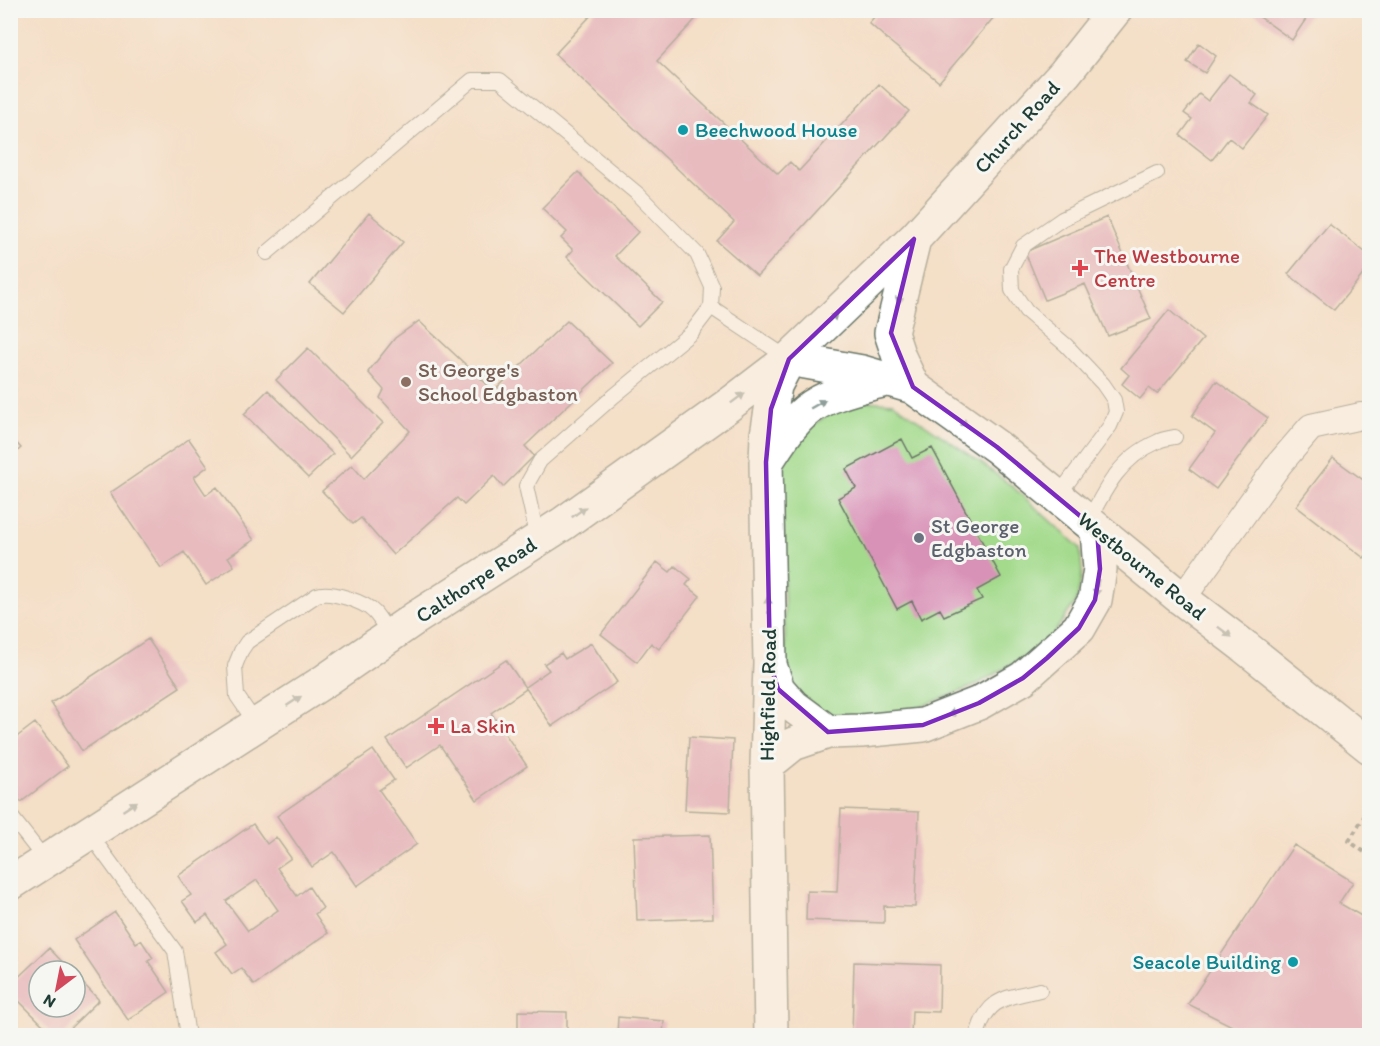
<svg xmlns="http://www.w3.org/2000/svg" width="1380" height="1046" font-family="Itim,sans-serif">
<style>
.green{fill:#a3da8b;stroke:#618c60;stroke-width:1.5}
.building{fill:#d992b7;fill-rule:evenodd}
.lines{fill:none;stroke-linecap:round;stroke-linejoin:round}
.lane-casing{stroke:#6a7667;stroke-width:16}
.street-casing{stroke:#6a7667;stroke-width:28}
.secondary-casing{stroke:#6a7667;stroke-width:36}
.path{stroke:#6a7667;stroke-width:4;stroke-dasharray:4.5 4.5;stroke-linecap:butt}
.lane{stroke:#fff;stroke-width:14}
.street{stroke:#fff;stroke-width:26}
.secondary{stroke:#fff;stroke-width:33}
.oneway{fill:#8f9e9a}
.marked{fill:none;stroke:#7b2cbf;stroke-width:4.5;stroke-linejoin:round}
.culture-dot{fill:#0f9aa8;stroke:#f6f6f2;stroke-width:2}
.health-dot{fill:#e0444e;stroke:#f6f6f2;stroke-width:2}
.education-dot{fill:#8d6e63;stroke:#f6f6f2;stroke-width:2}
.worship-dot{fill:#6b7280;stroke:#f6f6f2;stroke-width:2}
.labels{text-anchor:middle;stroke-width:6;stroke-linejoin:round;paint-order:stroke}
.street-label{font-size:21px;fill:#1f3d34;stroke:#f6f6f2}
.culture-label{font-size:21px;fill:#0d838f;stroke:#f6f6f2;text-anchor:start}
.health-label{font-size:21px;fill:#be3a42;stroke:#f6f6f2;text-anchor:start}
.education-label{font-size:21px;fill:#785e54;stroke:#f6f6f2;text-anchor:start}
.worship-label{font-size:21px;fill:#5b616d;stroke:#f6f6f2;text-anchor:start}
</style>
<rect width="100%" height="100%" fill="#f6f6f2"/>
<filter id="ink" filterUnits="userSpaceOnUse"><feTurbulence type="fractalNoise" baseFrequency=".0167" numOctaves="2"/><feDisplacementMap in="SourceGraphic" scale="12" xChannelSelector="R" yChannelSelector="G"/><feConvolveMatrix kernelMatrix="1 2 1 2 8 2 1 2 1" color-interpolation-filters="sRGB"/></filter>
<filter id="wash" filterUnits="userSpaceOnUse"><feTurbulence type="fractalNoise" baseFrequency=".008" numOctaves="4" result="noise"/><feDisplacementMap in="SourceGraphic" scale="24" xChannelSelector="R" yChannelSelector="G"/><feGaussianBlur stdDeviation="1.35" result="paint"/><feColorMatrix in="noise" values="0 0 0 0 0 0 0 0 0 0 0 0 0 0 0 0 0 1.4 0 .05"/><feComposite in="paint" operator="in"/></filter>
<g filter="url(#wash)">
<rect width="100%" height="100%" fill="#f4dfc7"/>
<path class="green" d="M863 401 893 403 976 459 1013 487 1080 548 1082 573 1077 600 1053 634 1023 658 974 686 917 708 873 719 822 718 786 683 782 471 792 442 827 415Z"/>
<g id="blocks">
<path class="building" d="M596 10H704L657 61 778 174 790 162 799 171 879 84 909 111 757 276 717 241 734 222 555 54Z
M880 10H1000L939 82 889 41 869 23Z
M1250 10H1312L1292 40Z
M1199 43 1216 56 1205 73 1187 62Z
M1229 74 1257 95 1251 103 1268 115 1242 148 1229 138 1212 160 1180 135 1192 119 1184 113 1199 94 1208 101Z
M578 172 638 232 615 256 662 302 638 326 567 257 573 250 561 238 567 232 542 208Z
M369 213 403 242 344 312 310 284Z
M1107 217 1151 319 1108 336 1085 284 1045 300 1025 252Z
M1329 224 1370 256V266L1334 310 1288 274Z
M1169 310 1203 339 1157 394 1149 388 1140 399 1122 384 1129 375 1121 368Z
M419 321 494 391 567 321 612 363 525 446 534 456 503 487 494 476 464 505 457 498 393 555 361 518 353 524 322 491 352 465 364 479 410 431 380 398 384 390 368 372 395 338Z
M308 348 383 423 351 456 276 380Z
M1216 381 1268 418 1216 489 1189 469 1215 433 1192 416Z
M268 390 333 454 308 478 244 414Z
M10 436 21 448 10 458Z
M189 439 208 466 194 477 206 495 217 487 254 540 228 557 234 566 206 585 184 552 161 568 110 493Z
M902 439 912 458 932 448 1001 577 977 590 982 599 944 616 940 609 921 619 912 601 897 609 838 498 856 488 846 469Z
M1333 458 1370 485V551L1364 558 1296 506Z
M657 562 670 572 675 566 691 579 686 585 700 596 659 649 651 643 637 662 601 634Z
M148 639 180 687 82 751 51 703Z
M591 643 617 682 552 726 525 687 549 670 544 664 561 653 565 659Z
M506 660 526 689 491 713 527 766 477 800 440 745 406 768 387 740Z
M35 723 68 766 21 802 10 788V742Z
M689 737 733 740 730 812 685 810Z
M373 750 394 780 379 790 417 844 357 886 334 852 312 867 277 816Z
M841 809 919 812 915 907 884 906V923L806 920 807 891 837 892Z
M253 824 267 844 276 837 291 858 277 868 297 896 309 887 323 908 315 914 328 933 254 985 241 968 232 974 216 952 227 944 207 915 197 922 182 901 191 895 178 876ZM257 880 278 910 248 931 226 901Z
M710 835 713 918 637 921 634 837Z
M1294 845 1353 882 1339 903 1370 921V1035H1250L1188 1004Z
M115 912 136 943 141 940 153 958 148 961 169 992 128 1020 74 940Z
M49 948 71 971H39V1007H75V975L99 1000 63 1035H53L10 992V985Z
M854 962 940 965 939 1012 912 1011 911 1035H852Z
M518 1011 567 1012V1035H518Z
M618 1017 664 1021 663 1035H617Z"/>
</g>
</g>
<g filter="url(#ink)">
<use href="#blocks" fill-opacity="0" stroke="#6a7667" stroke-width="1.5"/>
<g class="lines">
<g class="lane-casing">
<path id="lane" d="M267 253 472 80H500L639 195 697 254 712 287 711 307 691 333 614 396 540 461 526 486 538 540
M711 307 789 359
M1057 497 1110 426 1116 412 1114 400 1103 384 1066 345 1026 311 1012 290 1011 269 1023 246 1062 219 1157 173
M1088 522C1105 489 1120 458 1157 442 1162 439 1169 438 1175 437
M257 725 237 696 235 666 241 651 247 642 317 595C330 590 365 602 374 612 380 618 385 628 390 636
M10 815 46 861
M89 833 175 951 188 1036
M977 1036C987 997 1006 998 1040 990"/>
</g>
<g class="street-casing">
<path id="street" d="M1182 599 1280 463 1311 427 1361 416 1370 418"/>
</g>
<g class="secondary-casing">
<path id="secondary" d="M789 359 862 372 913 387 997 447 1182 599 1245 647 1370 747
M913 387 899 357 891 333 914 239
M767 461C779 443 790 424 807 410 829 393 859 387 885 380
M770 665 778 689 793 706 828 732
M767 765 793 744 828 732 861 731 923 725 979 703 1023 678 1079 628 1095 600 1100 569 1097 530
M10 884 326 680 414 619 564 523 730 404 789 359 914 239 1065 73 1115 10
M771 1036 767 765 770 663 766 462 767 435 775 386 788 361"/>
</g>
<path class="path" d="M1370 807 1349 841 1370 856"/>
<use href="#lane" class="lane"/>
<use href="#street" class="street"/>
<use href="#secondary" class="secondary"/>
</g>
<defs><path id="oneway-solid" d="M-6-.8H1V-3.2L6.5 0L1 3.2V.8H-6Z" transform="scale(1.5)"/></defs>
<g class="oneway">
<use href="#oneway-solid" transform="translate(900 296) rotate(104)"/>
<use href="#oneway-solid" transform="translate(831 319) rotate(-44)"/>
<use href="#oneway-solid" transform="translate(738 398) rotate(-37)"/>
<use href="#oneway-solid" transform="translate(818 404) rotate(-30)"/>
<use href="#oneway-solid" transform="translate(961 421) rotate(36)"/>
<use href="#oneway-solid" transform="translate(579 512) rotate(-36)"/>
<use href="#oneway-solid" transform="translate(1097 588) rotate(100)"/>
<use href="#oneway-solid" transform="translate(768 605) rotate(-91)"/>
<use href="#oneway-solid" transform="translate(1225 632) rotate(37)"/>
<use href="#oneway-solid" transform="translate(294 701) rotate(-33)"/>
<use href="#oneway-solid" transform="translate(956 712) rotate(159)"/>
<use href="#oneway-solid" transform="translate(130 806) rotate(-33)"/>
</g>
</g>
<path d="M0 0H1380V1046H0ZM914 239 891 333 913 387 997 447 1097 530 1100 569 1095 600 1079 628 1047 658 1023 678 979 703 923 725 828 732 778 689 770 663 766 462 771 409 789 359Z" fill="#f4dfc7" fill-opacity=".55" fill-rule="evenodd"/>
<path class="marked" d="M914 239 891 333 913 387 997 447 1097 530 1100 569 1095 600 1079 628 1047 658 1023 678 979 703 923 725 828 732 778 689 770 663 766 462 771 409 789 359Z"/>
<g class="culture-dot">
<circle cx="683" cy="130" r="6"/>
<circle cx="1293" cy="962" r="6"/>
</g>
<g class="health-dot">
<path d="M1077 259h6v6h6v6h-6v6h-6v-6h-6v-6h6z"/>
<path d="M433 717h6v6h6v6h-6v6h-6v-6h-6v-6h6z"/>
</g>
<circle class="education-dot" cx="406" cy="382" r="6"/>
<circle class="worship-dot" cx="919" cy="538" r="6"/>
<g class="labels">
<g class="street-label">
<text transform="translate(1017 127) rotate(-48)" y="7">Church Road</text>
<text transform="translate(1142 566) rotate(39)" y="7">Westbourne Road</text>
<text transform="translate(476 580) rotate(-33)" y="7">Calthorpe Road</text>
<text transform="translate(768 695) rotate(-89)" y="7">Highfield Road</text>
</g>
<g class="culture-label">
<text x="695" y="137">Beechwood House</text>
<text x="1281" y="969" text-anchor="end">Seacole Building</text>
</g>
<g class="health-label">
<text x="1094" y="263">The Westbourne<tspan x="1094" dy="24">Centre</tspan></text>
<text x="450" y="733">La Skin</text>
</g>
<g class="education-label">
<text x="418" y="377">St George's<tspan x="418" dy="24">School Edgbaston</tspan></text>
</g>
<g class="worship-label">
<text x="931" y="533">St George<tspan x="931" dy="24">Edgbaston</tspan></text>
</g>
</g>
<rect width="1380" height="1046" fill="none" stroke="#f6f6f2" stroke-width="36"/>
<g transform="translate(57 989) rotate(212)"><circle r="28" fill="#f6f6f2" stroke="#a0aca6" stroke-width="1.5"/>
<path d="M0-4.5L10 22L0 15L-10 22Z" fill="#d1495b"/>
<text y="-9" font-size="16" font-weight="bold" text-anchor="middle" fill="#1f3d34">N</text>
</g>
</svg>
